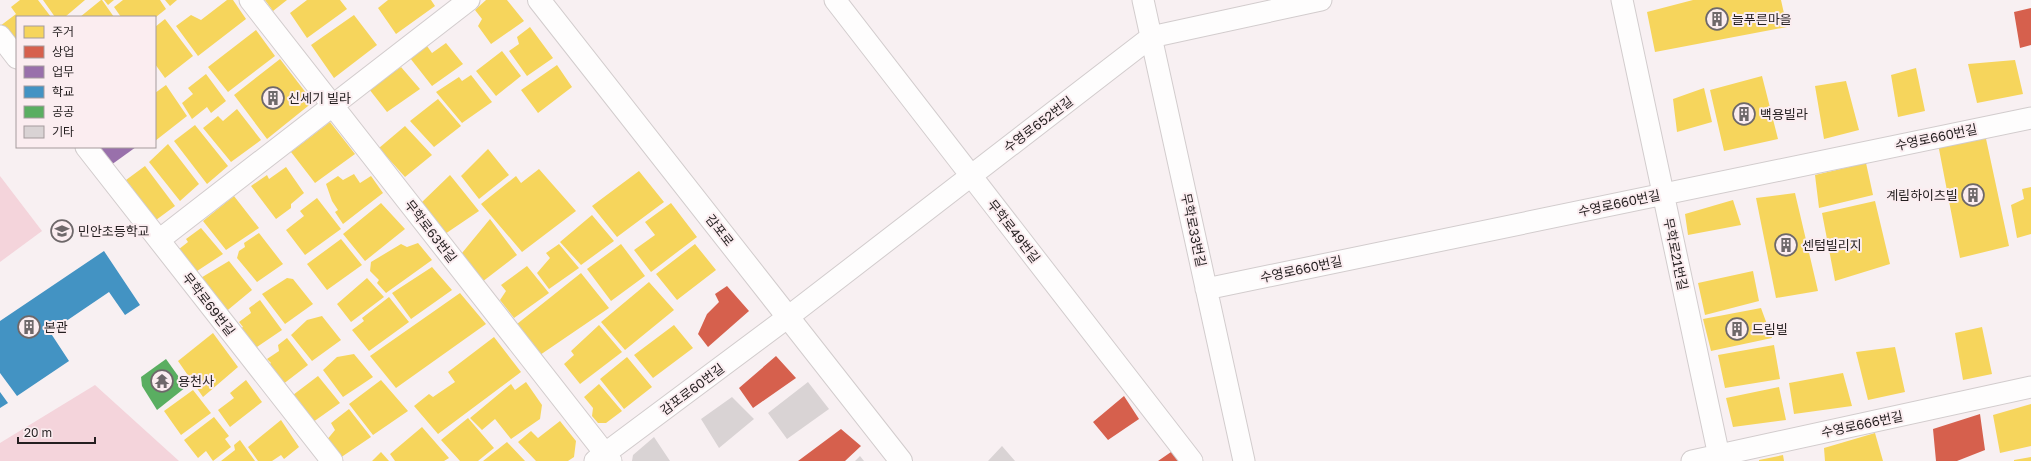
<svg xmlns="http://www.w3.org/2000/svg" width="2031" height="461" font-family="'Golos Text','Noto Sans KR',sans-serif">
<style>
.green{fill:#f4d4db}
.homes{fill:#f6d55c}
.shops{fill:#d6604d}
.offices{fill:#9970ab}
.schools{fill:#4393c3}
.public{fill:#5aae61}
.building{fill:#d9d3d4}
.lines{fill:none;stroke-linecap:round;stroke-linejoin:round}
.minor-casing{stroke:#d2cccd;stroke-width:23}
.tertiary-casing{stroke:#d2cccd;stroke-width:24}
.minor{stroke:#fefdfd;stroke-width:21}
.tertiary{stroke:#fefdfd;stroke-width:22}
.labels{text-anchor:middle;stroke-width:4;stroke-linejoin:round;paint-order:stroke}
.poi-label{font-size:13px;fill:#241f20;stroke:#fbedf0;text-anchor:start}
.street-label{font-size:13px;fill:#241f20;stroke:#fbedf0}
</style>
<rect width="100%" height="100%" fill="#f8f0f2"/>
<path class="green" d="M0 176 42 231 0 262Z
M95 385 179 461H0V443Z"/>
<path class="homes" d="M20 0H38L51 17H17V54L0 26 16 14 11 7Z
M43 0H85L65 17H55Z
M102 0 114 17H80L101 0Z
M104 0H114L108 5Z
M123 0H160L166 9 156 17H121L114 7Z
M165 0H177L170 6Z
M227 0H233L246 19 198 56 176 26 191 15 201 20Z
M265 0H287L273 11Z
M307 0H340L347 9 307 38 290 13Z
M388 0H431L435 6 396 34 378 8Z
M486 0H507L524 21 491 44 478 26 482 19 475 10Z
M1693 0H1781L1787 27 1655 52 1647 12Z
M354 15 377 45 334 78 311 45Z
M165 19 193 56 165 78 155 64V27Z
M530 27 553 58 527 76 509 51 519 44 517 37Z
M256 30 275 56 228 92 208 67Z
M446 43 463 64 432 86 410 58 427 46 432 53Z
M502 51 521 76 496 96 476 71Z
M280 59 313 102 267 139 234 95Z
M2015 60 2023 94 1977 103 1968 64Z
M557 65 572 87 538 113 521 90Z
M401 67 420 89 387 112 369 89Z
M1916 68 1925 111 1898 117 1891 75Z
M206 74 226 101 211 113 207 107 192 119 182 103 193 94 188 88Z
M471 75 492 102 462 123 436 92 459 77 462 81Z
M1762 76 1778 139 1724 151 1710 90Z
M1846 81 1859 130 1824 139 1815 86Z
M166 85 187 116 155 141V93Z
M1704 88 1712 122 1677 132 1673 99Z
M438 99 461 126 434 147 410 121Z
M237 109 261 140 231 162 203 128 218 116 223 121Z
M330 122 355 154 315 183 291 152Z
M195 125 228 166 207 184 174 141Z
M405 126 432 155 405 177 379 148Z
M1985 134 2009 246 1960 258 1938 144Z
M168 144 199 184 180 201 149 162Z
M488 149 509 175 479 199 461 176Z
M1866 163 1873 195 1819 208 1815 175Z
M145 166 175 206 156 220 131 196 133 189 126 180Z
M286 167 304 193 291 204V208L276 219 251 186 267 175 269 179Z
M539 169 576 211 522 252 481 204 516 176 521 183Z
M639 171 664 202 617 237 592 206Z
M354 174 360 183 371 176 383 193 343 224 335 212 338 210 332 201 326 184 338 176 343 180Z
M450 175 479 211 445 234 421 203Z
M2031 187V234L2017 238 2011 205 2024 199 2022 189Z
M1795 193 1818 291 1776 298 1756 198Z
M234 196 259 228 226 250 203 221Z
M317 198 341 229 305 255 286 230 304 216 300 211Z
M1733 200 1741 225 1688 235 1685 214Z
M1875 201 1890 264 1835 281 1822 213Z
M381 203 405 229 365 261 343 234Z
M671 203 697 237 651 272 634 250 655 235 645 222Z
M592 215 614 241 581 265 560 242Z
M490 219 517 255 482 282 462 253Z
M201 228 223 254 191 275 174 253 188 242 186 239Z
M259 233 283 264 257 282 237 258 239 251 245 247 244 243Z
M341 239 362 265 327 290 307 264Z
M418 243 432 260 386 293 377 283 379 280 370 271 371 262 401 244 407 247Z
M559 244 579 268 549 289 537 273 550 258 546 253Z
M621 244 645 276 611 301 587 269Z
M695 244 716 270 677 300 656 274Z
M229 261 252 290 223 314 194 282Z
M527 266 549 293 514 318 500 300 506 291 501 285Z
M432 267 452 290 411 319 392 293Z
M1753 271 1759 301 1705 315 1698 283Z
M581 273 609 308 540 355 517 324Z
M287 278 293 279 313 304 285 324 262 294Z
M367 278 384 297 351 322 337 304Z
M649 282 674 310 625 350 601 322Z
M460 293 486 324 396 388 370 356Z
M389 297 409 322 369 351 352 330 364 321 362 318Z
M260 300 282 330 251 351 235 331 243 327 239 322 251 313 249 308Z
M1761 308 1772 338 1711 351 1703 319Z
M322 316 341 340 312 361 291 335 307 320Z
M599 325 622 352 580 384 564 364 574 355 571 351Z
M674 325 693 348 653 378 634 355Z
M1982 327 1992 374 1963 380 1955 333Z
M213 333 238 367 203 397 178 361Z
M494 337 521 372 438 434 414 406 429 394 433 397 455 382 448 372Z
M287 338 308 365 278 388 265 368 271 363 267 359 279 351 278 345Z
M1774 345 1780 379 1725 388 1718 355Z
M1895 347 1905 392 1868 400 1856 352Z
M354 354 373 377 343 397 323 370 337 357Z
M627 357 652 387 624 409 600 379Z
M1843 373 1852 406 1794 414 1789 383Z
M318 376 340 403 306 427 293 395Z
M246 380 262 402 230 427 218 410 234 398 230 393Z
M381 380 408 411 373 435 349 404Z
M526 382 542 405 540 419 511 439 495 419 482 430 470 418 511 384 515 390Z
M599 384 622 411 606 423H598L592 416 593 408 584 397Z
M1779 387 1786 420 1733 427 1726 398Z
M193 390 211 413 181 435 164 411Z
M2031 404V446L2000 453 1993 415Z
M349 409 371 437 340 458 326 441 335 430 331 423Z
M214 417 229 436 225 439 231 447 213 461 206 451 198 458 184 440Z
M468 418 494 448 478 461H460L441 440Z
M281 420 299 447 284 459 281 455 272 461H258L248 447Z
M560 421 576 441 574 457 568 461H536L518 442 531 431 538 438Z
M422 427 449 458 444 461H395L390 454Z
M1875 433 1883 461H1825L1824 448Z
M240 440 255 461H221L235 450 234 445Z
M507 442 525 461H483Z
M381 452 389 461H372Z
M1783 455 1784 461H1759V460Z
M2031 457V461H2014V460Z"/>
<path class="shops" d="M2031 8V45L2020 48 2014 12Z
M727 286 749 311 708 347 698 334 707 314 719 302 715 294Z
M776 356 796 378 753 408 739 388Z
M1124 396 1139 419 1108 440 1093 422Z
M1980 414 1985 450 1957 461H1936L1933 429Z
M841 429 861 446 845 461H798Z
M1171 452 1179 461H1158Z"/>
<path class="offices" d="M97 147H136L111 165Z"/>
<path class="schools" d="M104 251 140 305 125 315 109 292 50 332 69 361 17 396 0 373V321Z
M0 392 8 403 0 408Z"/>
<path class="public" d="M166 359 186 387 157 410 142 386 141 377Z"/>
<path class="building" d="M808 382 829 409 787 439 768 413Z
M732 397 754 419 719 448 701 419Z
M654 437 670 461H632L633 455Z
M1002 446 1015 461H988Z
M860 456 864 461H855Z"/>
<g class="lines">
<g class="minor-casing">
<path id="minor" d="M250 0 611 461
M835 0 1192 461
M1143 0 1244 461
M1622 0 1720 461
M0 36 17 58
M86 147 332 461
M159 240 469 0
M1206 289 2031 118
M595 461 788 317 1151 37 1321 0
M1692 461 2031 387"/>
</g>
<g class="tertiary-casing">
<path id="tertiary" d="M539 0 901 461"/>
</g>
<use href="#minor" class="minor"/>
<use href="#tertiary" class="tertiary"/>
</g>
<defs>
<g id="building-ring" transform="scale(1.15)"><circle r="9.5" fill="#fbedf0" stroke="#6e686a" stroke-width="1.5"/><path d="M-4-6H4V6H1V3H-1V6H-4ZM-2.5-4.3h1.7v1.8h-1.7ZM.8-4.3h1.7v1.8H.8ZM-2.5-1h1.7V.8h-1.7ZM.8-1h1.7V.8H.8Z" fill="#6e686a"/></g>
<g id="school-ring" transform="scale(1.15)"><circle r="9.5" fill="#fbedf0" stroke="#6e686a" stroke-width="1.5"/><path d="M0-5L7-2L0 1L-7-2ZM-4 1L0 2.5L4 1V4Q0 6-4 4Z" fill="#6e686a"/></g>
<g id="temple-ring" transform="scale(1.15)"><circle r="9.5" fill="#fbedf0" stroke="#6e686a" stroke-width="1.5"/><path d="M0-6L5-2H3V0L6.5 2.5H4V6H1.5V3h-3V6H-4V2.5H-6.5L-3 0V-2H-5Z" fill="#6e686a"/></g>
</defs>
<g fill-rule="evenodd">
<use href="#building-ring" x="1717" y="19"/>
<use href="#building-ring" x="273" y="98"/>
<use href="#building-ring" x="1744" y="114"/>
<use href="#building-ring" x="1973" y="195"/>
<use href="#school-ring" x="62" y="231"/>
<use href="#building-ring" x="1786" y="245"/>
<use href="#building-ring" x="29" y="327"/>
<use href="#building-ring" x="1737" y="329"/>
<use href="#temple-ring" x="162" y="381"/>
</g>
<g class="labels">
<g class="poi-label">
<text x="1732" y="24">늘푸른마을</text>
<text x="288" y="103">신세기 빌라</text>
<text x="1760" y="119">백용빌라</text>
<text x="1958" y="200" text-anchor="end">계림하이츠빌</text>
<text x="78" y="236">민안초등학교</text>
<text x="1802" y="250">센텀빌리지</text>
<text x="44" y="332">본관</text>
<text x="1752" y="334">드림빌</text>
<text x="178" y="386">용천사</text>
</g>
<g class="street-label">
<text transform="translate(1038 124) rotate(-37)" y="5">수영로652번길</text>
<text transform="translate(1936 137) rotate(-12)" y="5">수영로660번길</text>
<text transform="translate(1619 203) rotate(-12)" y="5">수영로660번길</text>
<text transform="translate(720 230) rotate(52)" y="5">감포로</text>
<text transform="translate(1194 230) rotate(78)" y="5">무학로33번길</text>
<text transform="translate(431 231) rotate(52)" y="5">무학로63번길</text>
<text transform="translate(1014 231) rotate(52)" y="5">무학로49번길</text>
<text transform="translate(1676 254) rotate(78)" y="5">무학로21번길</text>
<text transform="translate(1301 269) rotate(-12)" y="5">수영로660번길</text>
<text transform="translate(209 304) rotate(52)" y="5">무학로69번길</text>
<text transform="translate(692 389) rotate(-37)" y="5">감포로60번길</text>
<text transform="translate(1862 424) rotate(-12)" y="5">수영로666번길</text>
</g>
</g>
<rect x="16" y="16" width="140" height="132" fill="#fbedf0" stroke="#a59b9d"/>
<rect x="24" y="26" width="20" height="12" fill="#f6d55c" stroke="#a59b9d"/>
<text x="52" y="36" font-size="12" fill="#241f20">주거</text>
<rect x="24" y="46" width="20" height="12" fill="#d6604d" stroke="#a59b9d"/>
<text x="52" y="56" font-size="12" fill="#241f20">상업</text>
<rect x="24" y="66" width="20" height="12" fill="#9970ab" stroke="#a59b9d"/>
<text x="52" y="76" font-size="12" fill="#241f20">업무</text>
<rect x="24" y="86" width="20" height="12" fill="#4393c3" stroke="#a59b9d"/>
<text x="52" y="96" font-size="12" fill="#241f20">학교</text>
<rect x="24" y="106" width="20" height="12" fill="#5aae61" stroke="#a59b9d"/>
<text x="52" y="116" font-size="12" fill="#241f20">공공</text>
<rect x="24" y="126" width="20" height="12" fill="#d9d3d4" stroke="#a59b9d"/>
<text x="52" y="136" font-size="12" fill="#241f20">기타</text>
<path d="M18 437v6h77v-6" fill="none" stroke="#241f20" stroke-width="2"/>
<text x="24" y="437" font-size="12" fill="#241f20" stroke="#fbedf0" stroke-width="3" paint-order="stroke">20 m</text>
</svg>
